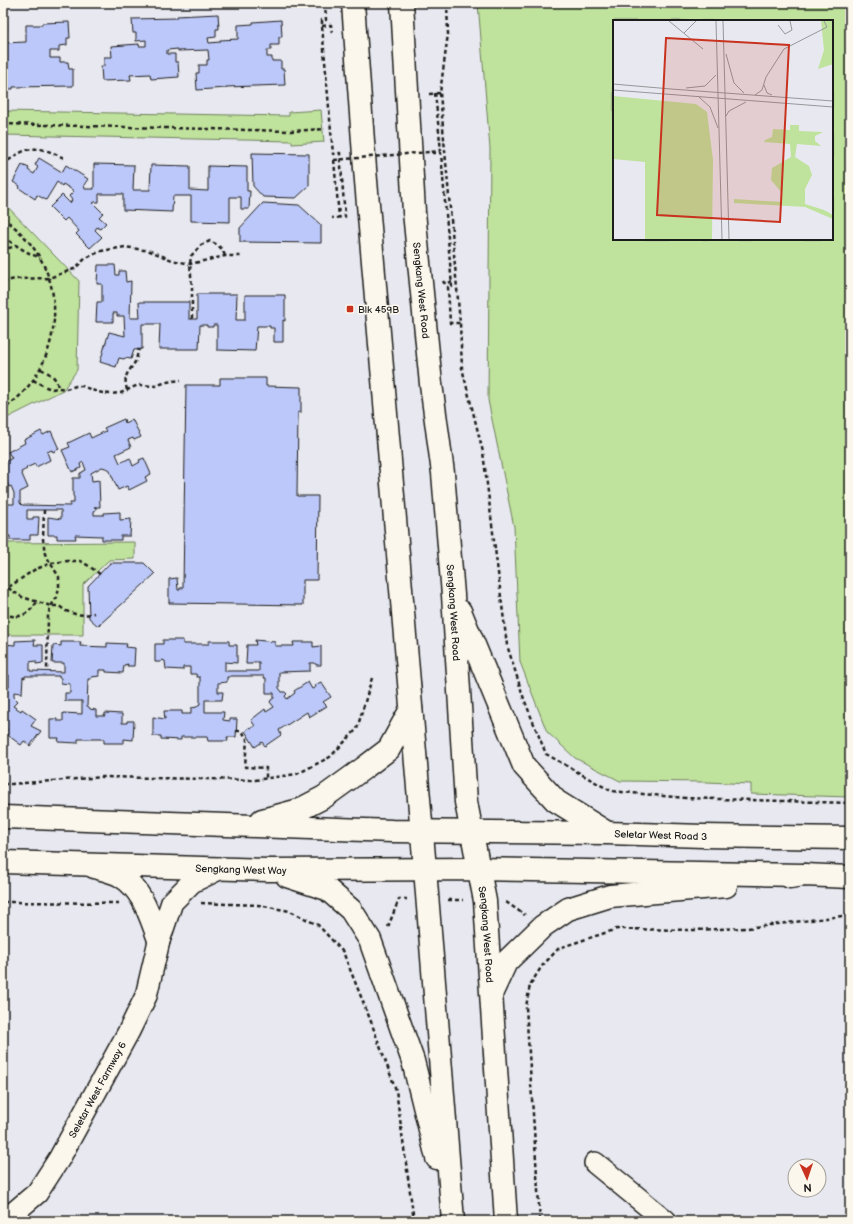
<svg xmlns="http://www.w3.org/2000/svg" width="853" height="1224" font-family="'Balsamiq Sans',sans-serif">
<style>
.green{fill:#bfe29c;stroke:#6e7f5c;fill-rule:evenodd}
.building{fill:#bcc8f9;stroke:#1c1c1c}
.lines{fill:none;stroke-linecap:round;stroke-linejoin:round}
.minor-casing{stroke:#1c1c1c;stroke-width:24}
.major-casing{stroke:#1c1c1c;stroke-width:25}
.path{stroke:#1c1c1c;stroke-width:2.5;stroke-dasharray:4 3;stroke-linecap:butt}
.minor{stroke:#fbf7ec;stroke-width:21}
.major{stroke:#fbf7ec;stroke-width:22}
.path-bridge{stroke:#1c1c1c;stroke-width:2.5;stroke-dasharray:4 3;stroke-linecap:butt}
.poi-dot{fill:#c8321e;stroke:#fbf7ec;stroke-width:1.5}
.labels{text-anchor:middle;stroke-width:3;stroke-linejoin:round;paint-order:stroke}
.street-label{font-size:10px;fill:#1c1c1c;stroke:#fbf7ec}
.poi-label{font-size:10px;fill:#1c1c1c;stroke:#fbf7ec;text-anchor:start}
.inset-road{fill:none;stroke:#96979b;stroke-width:1}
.view{fill:#c8321e;fill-opacity:0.15;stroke:#c8321e;stroke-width:2}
.inset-edge{fill:none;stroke:#1c1c1c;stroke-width:2}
</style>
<rect width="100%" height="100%" fill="#e8e9f0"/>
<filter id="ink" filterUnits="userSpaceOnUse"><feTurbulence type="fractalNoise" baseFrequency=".025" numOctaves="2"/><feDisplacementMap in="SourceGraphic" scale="8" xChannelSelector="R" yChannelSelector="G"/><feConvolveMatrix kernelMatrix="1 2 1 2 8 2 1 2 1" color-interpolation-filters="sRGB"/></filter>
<g filter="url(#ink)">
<path class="green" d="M478 3H850V797L751 794V784L706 782 620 781 575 758 547 732 520 662 514 527 488 400 490 149ZM614 21H832V239H614Z
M321 110 324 142 292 144V141L3 135V111L289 116V112Z
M3 202 79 281 77 370 63 390 3 420Z
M135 542V559L109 560 83 585V635H3V543Z"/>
<path class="building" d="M6 14 7 30H4V37H3V15Z
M218 14 219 29H216V37L208 38 209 43 220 42V40L238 39V25L253 24V22L281 20 282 37H279V45H271V50H267V57H272V61H281V69H284L285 85 226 87V88L197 90 196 73H199V65H207V60H209L208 50 178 51V49L167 50V54H175V62H178L179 77 151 79 150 74 130 75 131 80 102 81 101 66H104V57H112L111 46 139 44V46H146V40L136 41V33H133L132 19 177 18V16Z
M69 22 70 38H67V45L59 46V51H50V58H60V62H68L69 69H73V86L13 87V89H3V43L26 42V25H42V23Z
M252 153 309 154V186L296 198 263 197 253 186Z
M39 158 62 172 66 165 88 179 84 185 85 189H94V164L134 165 133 190H150L151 165 190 166V190L208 191V166L247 167V191H250L249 209H241V197H230V222L191 221V196H173L172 212 123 210V194H99V202H95L93 203 103 213 99 217 106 223 100 229 97 227 95 230 102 237 90 248 76 234 79 231 67 218 64 221 50 207 62 195 70 203 72 200 69 196 74 191 63 184 62 186 57 182 46 200 37 195 35 199 19 188 20 186 13 182 22 165 29 168 28 170 34 174 38 167 35 165Z
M263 203 299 205 321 225V243L240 242V228Z
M98 265H115L116 275H119V271H125L126 282 131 281 130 318H140L139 302H189V319H197V294H237L236 320H245V295H285V321L283 320V342H274V328H270V326H257L255 351 217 350V325H213V327H207V325H200L199 349H159L160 324H142V349L134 350 131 359 125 358 124 359 119 358 116 367 100 362 109 332 125 336 124 316H117V313H113V322H96L97 302H102V284H97Z
M220 378H266V386L301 387V413L298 412 297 496H318L317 580H303V605L169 603V579L177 578 178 590H180V588H183L186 385H220Z
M124 419 125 423 132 419 141 437 134 440 133 438 128 440 131 447 116 454 120 463 130 458 133 466 140 462 139 460 144 458 151 474 145 477 147 481 129 490 127 486 118 490 109 469 102 467 91 473 92 481 99 480 100 507H94H96V510L94 511V515H104V513L120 512V520L131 519 130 536H121V540H102V536L75 535 76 539H57V535H48V517L61 519V510H27V519H33V517H39L38 535H30V540H10V536H3V504H14V493L11 486 9 487 5 479 3 480V463L12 458 8 452 25 443 24 440 41 431 43 435 51 431 59 449 53 452 52 450 47 452 50 460 36 467 35 464 26 468 27 469 21 472 28 488 20 492V503L22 505 70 506V503H74V497L73 496V478H80V473H82V472L86 470 83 462 80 464 81 468 72 472 62 450 70 447 68 443 89 433 91 438 106 431 104 428Z
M110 563H144L155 574 98 626 89 618 88 586Z
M35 640 34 645H43V663L36 664V661L30 662V671L64 672V663H52L53 645 61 646V642H81L80 646 107 647V643L127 644 126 647 135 648 134 666H127L128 664 124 665 123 673 106 672V670H99V676L92 677 91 679H88L87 706 89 707 90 709 96 710V716H105V713L122 714V723H127V721H134L133 740 124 739V743H104V739H78V743L58 742 59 738H50V719H57V721H63V713L82 714V701H65V693H70V684L61 683V678H59V676H25V678L23 677 22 693 14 692V697L18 701 13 706 21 711 22 709 36 719 31 726 41 731 30 746 24 741 21 745 5 733 7 729 3 726V690L5 691 9 687V675H3V644L15 645V641Z
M163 640H183V644H209V641H229V645H237V663L225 662V671H259V662H253L252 664H246L247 645H256L255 640 275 642V646H294L293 642H313V647L321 646V665H316L315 663H310V671L279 672V688L282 692H285L287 694 285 696 287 699 295 693 294 691 308 682 312 689 316 687 315 685 321 682 331 697 323 702 327 706 309 717 307 712 279 730 281 735 265 746 262 742 255 747 245 731 250 727 251 728 255 726 251 720 265 709 266 712 274 707 270 702 271 700 274 698V693H266V678H264V676H230V677H227V682L218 683V692H223L222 700H205V712H224L223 720 230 721V719H237L236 737H227L228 741H208L207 737H181V740L161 739V736H153V717L165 719 164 711H182V714H191V708L197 707 198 705 200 704V677H197L196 674H190V667H183V670L166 669 165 661 162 660 161 662H155V644H163Z"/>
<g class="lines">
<g class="minor-casing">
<g id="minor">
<path d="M93 867C102 870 112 872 120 876 143 889 150 918 159 941"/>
<path d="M595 1163 666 1221"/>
<path id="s1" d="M4 1221 37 1193 59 1159 129 1031 146 996 159 941 172 902 192 882 221 868"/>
</g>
</g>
<g class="major-casing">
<g id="major">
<path d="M353 3 365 169 425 869 453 1221"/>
<path id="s2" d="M402 3 414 212 431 384 443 473 453 595 466 802 485 901 506 1221"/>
<path d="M460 611 524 766 556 801 606 832"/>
<path id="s3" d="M3 817 392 831 607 833 703 836 850 838"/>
<path d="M262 820 299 810 324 797 364 768 389 749 411 709"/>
<path id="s4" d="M3 862 268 870 479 869 804 875"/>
<path d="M287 876 327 889 351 910 370 940 413 1061 437 1158"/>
<path d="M790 877 804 875 850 877"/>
<path d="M492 992 506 962 543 926 568 909 610 896 726 886"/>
</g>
</g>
<path class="path" d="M325 3 326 20H322V26L333 154 340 153 345 217 332 218
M447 3 448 34 440 93 460 323 462 368 483 452 507 645 524 699 546 754 611 791 685 798 850 803
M322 26 331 25 332 33
M435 93 441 151
M429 94 440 93
M3 124 291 131 325 129
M433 152V153H441L452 287H448L450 323H460
M334 160 339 217
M3 165C28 144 38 145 66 159
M3 218C18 229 31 242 40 258 69 308 52 378 3 409
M3 237 25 251 40 258
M3 253 9 248 16 246
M443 281 444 283 452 282
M3 282 15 279 49 278 74 269 86 258 101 251 125 247 150 251 172 260 190 264 225 256H243
M192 319V287L190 264 191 256 201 245 210 241C218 245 222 247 225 256
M41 369C50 374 57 377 58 388
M33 380 46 387 52 389 58 388 66 389 76 386H82L97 392 110 394 121 393 138 385 156 386 166 382 181 380
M127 390C123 374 128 374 135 362 137 359 137 353 139 349
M44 510 43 539 45 554 59 577V587L57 597 51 606 48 615 47 671
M8 588 22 597 51 606H59L66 611 75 614 85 615 94 613
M3 591 34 570 51 563 68 561H80L89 566 101 575
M3 614C20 619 27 616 37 602
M236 731H242L247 739 245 767 266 768V779
M3 784H12L103 777 255 780 297 774 330 757 357 729 372 678
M448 900H463
M3 902 120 903
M506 902 525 915
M201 903 258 905 290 911 318 925 343 952 370 1019 396 1090 414 1221
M388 927 399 899H407
M540 1221 526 1007 530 985 542 966 559 948 617 929 693 930 747 928 850 915"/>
<use href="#minor" class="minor"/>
<use href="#major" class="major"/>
<path class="path-bridge" d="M334 160 441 151"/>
</g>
</g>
<rect class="poi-dot" x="346" y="305" width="8" height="8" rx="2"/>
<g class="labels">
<g class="street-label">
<text dy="4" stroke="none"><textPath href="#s2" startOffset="288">Sengkang West Road</textPath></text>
<text dy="4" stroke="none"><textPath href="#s2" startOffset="612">Sengkang West Road</textPath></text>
<text dy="4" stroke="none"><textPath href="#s3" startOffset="658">Seletar West Road 3</textPath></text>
<text dy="4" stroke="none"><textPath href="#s4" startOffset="238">Sengkang West Way</textPath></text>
<text dy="4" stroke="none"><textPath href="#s2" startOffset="936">Sengkang West Road</textPath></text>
<text dy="4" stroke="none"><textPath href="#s1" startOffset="163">Seletar West Farmway 6</textPath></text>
</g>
<g class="poi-label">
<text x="358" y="313">Blk 459B</text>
</g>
</g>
<g transform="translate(613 20)">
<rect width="220" height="220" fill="#e8e9f0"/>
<path d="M208 1H220V44L205 49 211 30ZM0 76 83 84 94 92 100 140 99 219H32V142L0 139ZM177 105H186V111L210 112 202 116V121L208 126 184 124 182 137 196 146 199 155 192 169V184L211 190 220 195V199L192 187 121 183V179L169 182V173L158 160 159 148 178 137 177 124 151 122 152 120 159 117 160 109 177 110Z" fill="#bfe29c"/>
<path class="inset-road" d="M56 1 90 29M103 1 109 219M110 1 116 219M165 5 172 14 179 10 177 1M71 13 83 1M113 34 121 63 131 73M0 64 58 69M151 65 154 73 159 75M73 68 92 66 103 55M58 69 220 81M0 70 220 87M142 75 149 70 153 57 171 29 214 7 211 1M86 77 97 87 105 108M113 96 116 91 133 82"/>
<path class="view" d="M53 18 176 25 167 202 44 195Z"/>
<rect width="220" height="220" class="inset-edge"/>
</g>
<rect width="853" height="1224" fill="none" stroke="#fbf7ec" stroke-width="16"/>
<rect x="8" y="8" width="837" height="1208" fill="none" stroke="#1c1c1c" stroke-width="1.5" filter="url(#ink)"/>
<g transform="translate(807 1178) rotate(177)"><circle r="19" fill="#fbf7ec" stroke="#a29f99"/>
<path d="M0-3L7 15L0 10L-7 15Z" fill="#c8321e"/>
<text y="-6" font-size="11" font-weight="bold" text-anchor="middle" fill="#1c1c1c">N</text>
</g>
</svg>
